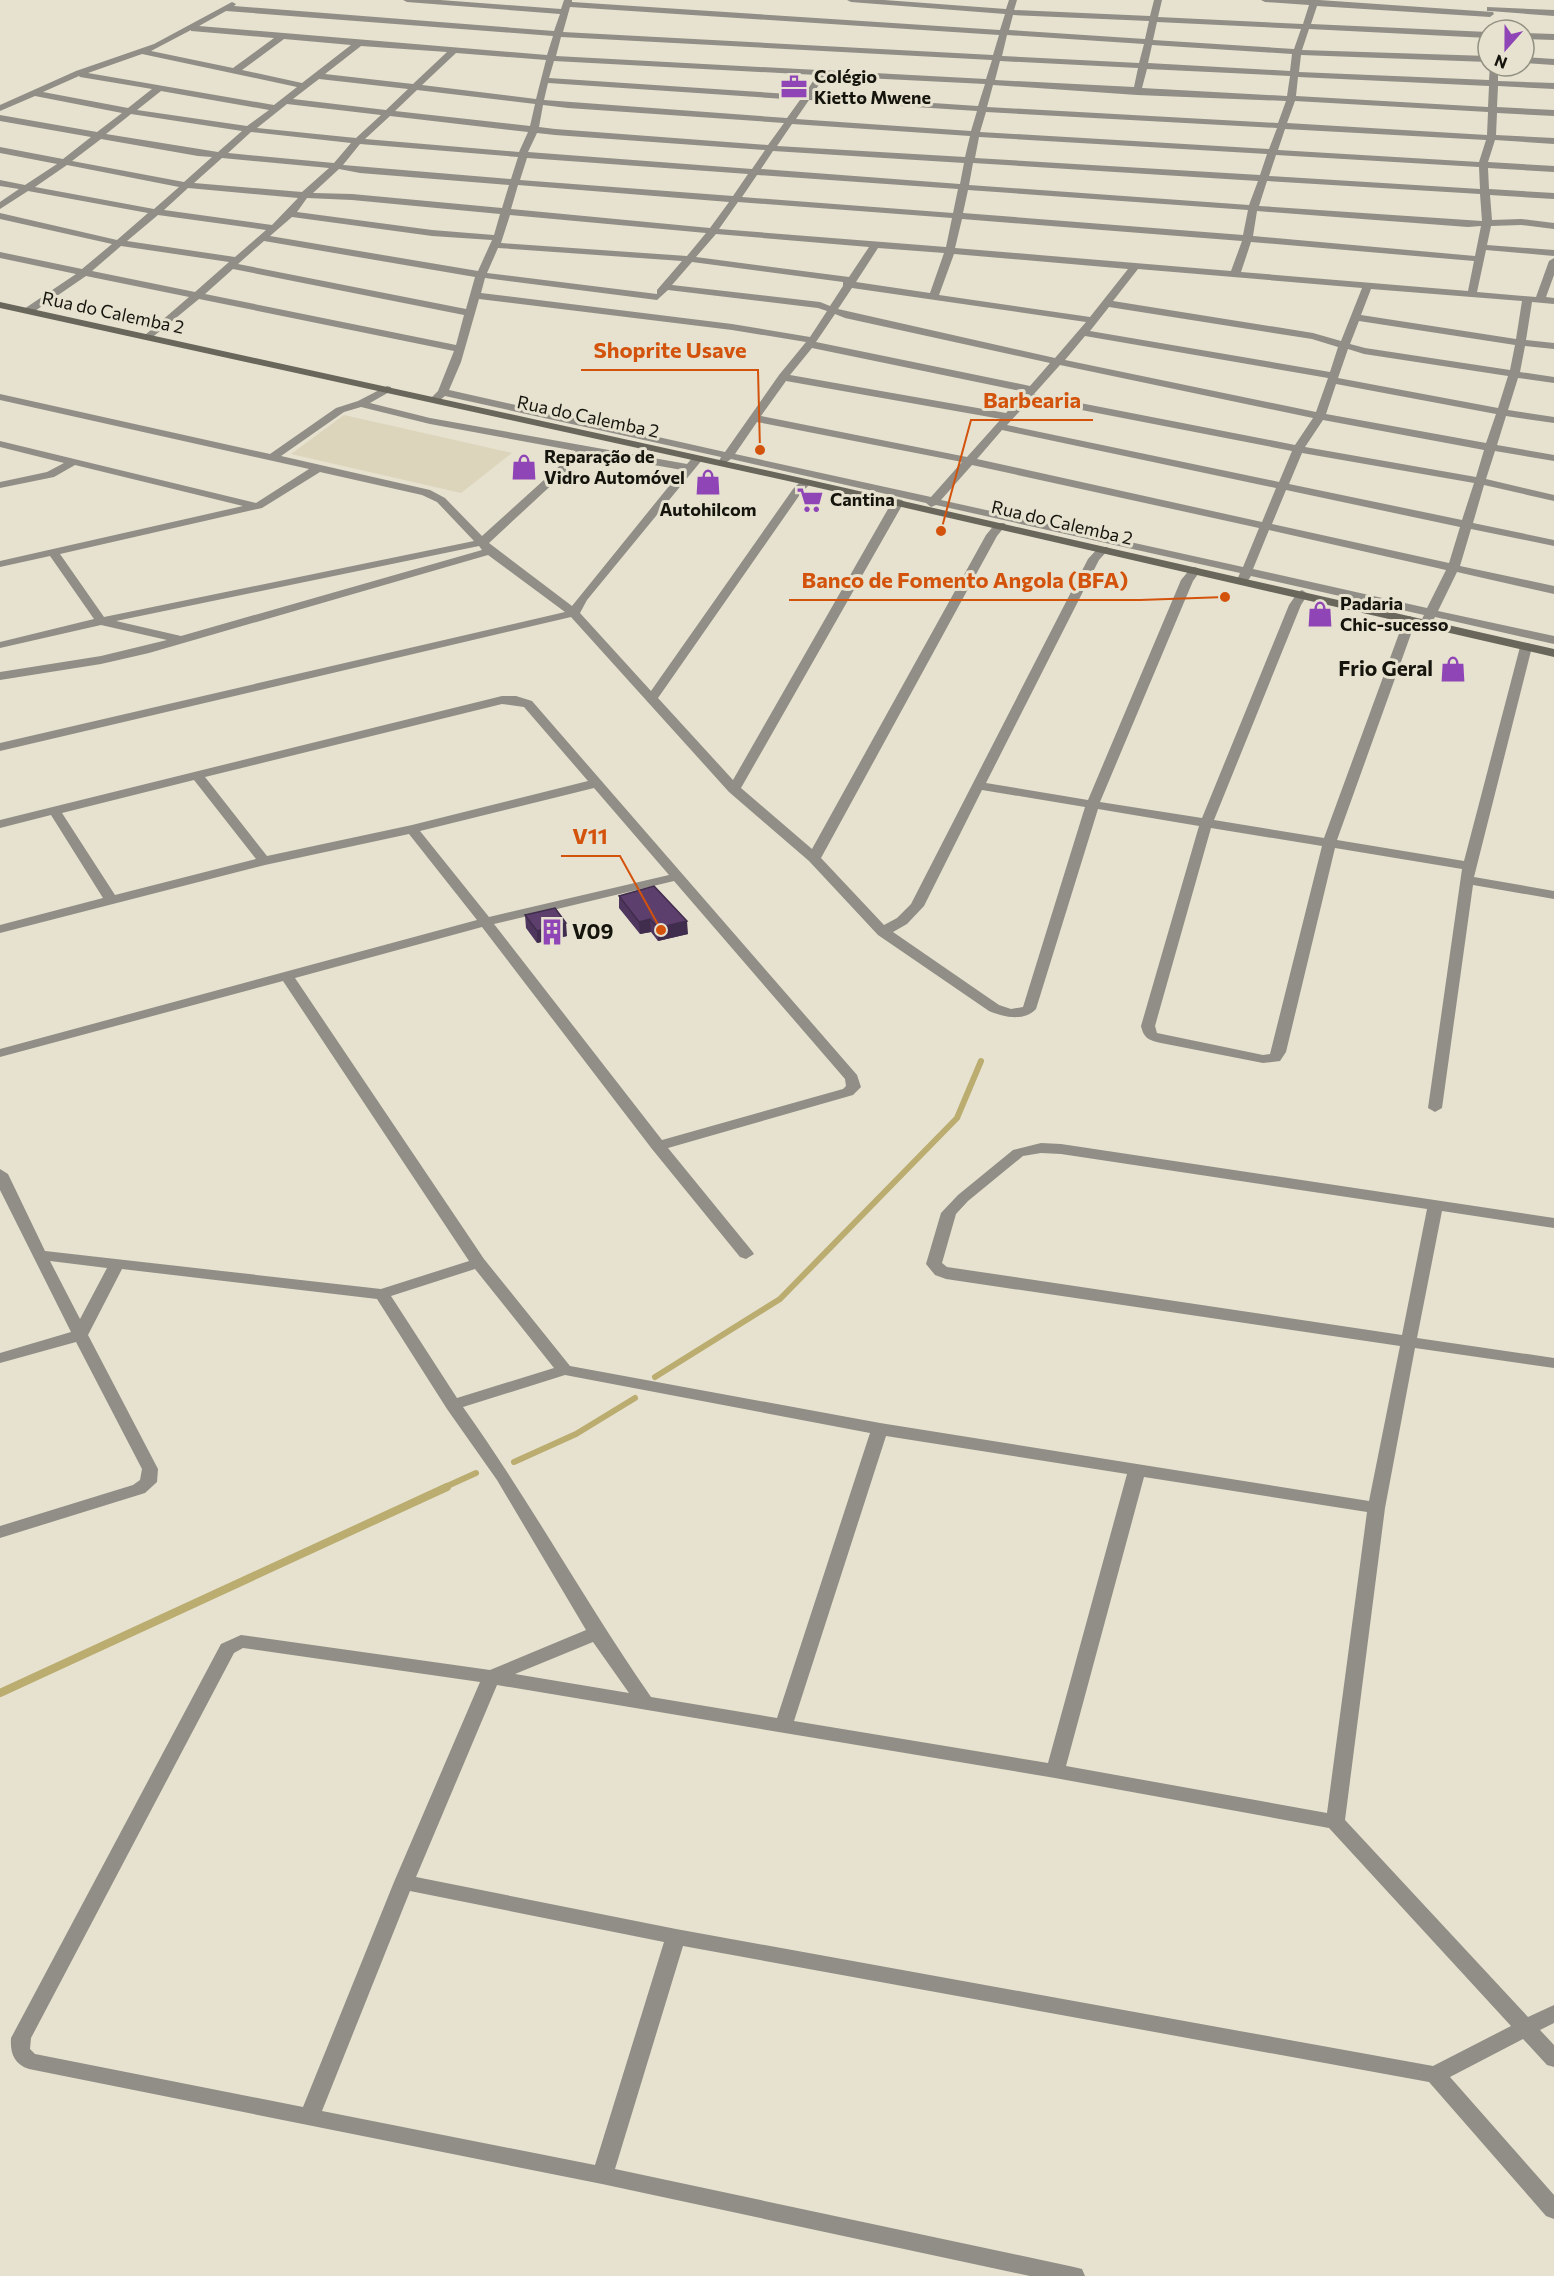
<svg xmlns="http://www.w3.org/2000/svg" width="1554" height="2276" font-family="Commissioner,sans-serif">
<style>
.built{fill:#dcd5bb}
.lines{fill:none;stroke-linecap:round;stroke-linejoin:round}
.stream-far1{stroke:#bbac70;stroke-width:6}
.stream{stroke:#bbac70;stroke-width:8}
.street{fill:#908e86;fill-rule:evenodd}
.secondary{fill:#69665b;fill-rule:evenodd}
.wall{fill:#4f365e}
.shaded-wall{fill:#402c4c}
.building{fill:#5c3f6d;stroke:#402c4c;stroke-width:1.5}
.labels{text-anchor:middle;stroke-width:6;stroke-linejoin:round;paint-order:stroke}
.far-poi-label{font-size:18px;font-weight:bold;fill:#15140d;stroke:#e6e2cf;text-anchor:start}
.far-street-label{font-size:18px;fill:#15140d;stroke:#e6e2cf}
.poi-label{font-size:21px;font-weight:bold;fill:#15140d;stroke:#e6e2cf;text-anchor:end}
.leader{fill:none;stroke:#d3520c;stroke-width:2}
.callout-dot{fill:#d3520c;stroke:#e6e2cf;stroke-width:2}
.callout-label{font-size:22px;text-anchor:middle;font-weight:bold;fill:#d3520c;stroke:#e6e2cf;stroke-width:6;stroke-linejoin:round;paint-order:stroke}
</style>
<rect width="100%" height="100%" fill="#e6e2cf"/>
<path class="built" d="M344 415 512 453 461 493 291 454Z"/>
<g class="lines">
<path class="stream-far1" d="M655 1377 780 1299 957 1118 981 1061
M514 1462 576 1434 635 1398
M443 1488 476 1473"/>
<path class="stream" d="M0 1693 447 1487"/>
<path class="street" d="M403 0H440L561 9 564 0H572V2L1000 30 1005 14 851 2 847 0H884L1006 9 1009 0H1017L1014 10 1150 16 1154 0H1162L1158 17 1303 24 1309 5 1265 2 1261 0H1319L1493 12 1494 14 1490 17 1317 6 1311 24 1488 32V38L1309 29 1302 50 1488 56V62L1301 55 1299 72 1489 80 1490 66H1498V81L1554 83V89L1498 86 1497 107 1554 110V116L1497 113 1496 135 1554 138V144L1495 140 1488 162 1554 166V172L1488 168 1489 189 1554 193V199L1490 195 1492 220 1521 219 1554 223V229L1521 225 1491 226 1487 245 1554 250V256L1486 250 1477 292 1536 297 1549 261 1554 258V275L1546 297 1554 298V304L1532 302 1526 340 1554 343V349L1525 346 1520 372 1554 377V383L1518 378 1508 410 1554 417V423L1506 416 1497 445 1554 455V461L1495 451 1486 479 1554 495V501L1484 485 1473 523 1554 540V546L1471 529 1460 566 1554 586V594L1457 572 1438 611 1554 636V644L1435 617 1431 624 1427 625 1421 621 1424 615 1251 576 1247 582 1243 584 1237 580 1240 573 936 505 931 507 926 503 731 459 724 464 719 461 721 457 445 396 440 400H432L431 398 438 391 454 351 199 299 149 340 144 337 145 335 189 297 86 276 32 313H24V309L76 274 0 258V252L82 269 112 244 0 219V213L117 240 148 213 28 191 0 209V202L19 189 0 186V180L25 185 57 164 0 153V147L63 159 91 137 0 121V115L97 132 122 113 35 96 0 111V105L76 71 154 44 232 2 236 4 234 6 554 31 560 14 407 2ZM570 7 999 35 993 55 563 32ZM226 11 553 36 547 55 199 26ZM1013 15 1149 21 1145 39 1009 30ZM1157 22 1301 29 1294 49 1153 40ZM191 30V31L274 38 233 68 151 51ZM1007 35 1144 44 1139 63 1002 56ZM561 37 992 60 986 79 556 56ZM284 39 351 45 302 83 242 70ZM1152 45 1292 54 1290 71 1148 63ZM361 46 447 52 413 84 325 74ZM456 53 546 60 536 99 422 85ZM142 54 297 87 274 105 88 73ZM554 61 817 75 804 95 549 78ZM1000 61 1138 68 1134 87 995 80ZM1147 69 1290 76 1287 96 1142 88ZM79 76 80 77 152 89 128 108 43 92ZM825 76 985 84 978 106 812 95ZM1298 77 1489 86 1488 107 1296 96ZM319 79 408 89 386 110 293 99ZM548 83 800 100 787 118 544 100ZM993 85 1137 95 1286 101 1278 123 987 107ZM417 90 535 104 530 126 395 111ZM161 91 269 110 247 126 137 110ZM809 100 977 111 971 131 796 119ZM1295 101 1488 112 1487 135 1287 123ZM287 104 381 115 356 138 257 128ZM543 105 568 108 784 123 768 145 555 129 539 127ZM986 112 1277 128 1269 149 980 132ZM131 114 242 131 218 152 106 134ZM390 116 528 132 519 152 365 139ZM792 124 970 136 965 157 777 146ZM1285 129 1486 140 1479 162 1278 150ZM251 132 351 143 334 163 228 153ZM537 133 555 135 765 150 752 169 528 152ZM979 137 1267 154 1260 175 975 158ZM101 139 198 156 212 157 184 182 72 161ZM360 144 518 157 511 179 343 165ZM773 151 964 163 960 184 761 169ZM1276 155 1479 167 1480 189 1269 176ZM222 158 329 168 302 192 194 183ZM527 158 748 174 733 196 520 180ZM973 163 1258 181 1249 205 969 185ZM67 165 179 187 154 209 35 187ZM339 169 360 173 509 185 502 208 352 194 313 193ZM757 175 958 189 953 213 742 197ZM1267 181 1480 194 1482 221 1259 206ZM518 185 729 202 710 228 511 209ZM188 188 298 198 272 225 164 210ZM968 190 1248 210 1243 235 963 213ZM307 198 352 200 500 214 494 235 432 230 297 212ZM738 202 952 218 946 247 719 229ZM1257 211 1468 227 1481 226 1475 256 1253 236ZM158 215 266 230 235 257 127 241ZM510 215 706 233 687 256 501 243ZM292 217 432 236 492 240 478 271 270 236ZM962 219 1242 241 1231 271 955 248ZM716 234 869 247 849 277 696 257ZM264 241 475 277 466 309 238 264ZM1251 242 1474 261 1468 291 1241 272ZM121 246 229 262 195 292 92 271ZM498 248 682 261 657 290V294L487 273ZM878 248 944 253 930 293 856 282ZM954 254 1128 269 1090 317 939 295ZM692 262 843 282V286L830 306 820 302 672 285ZM233 269 464 315 456 345 205 294ZM1138 269 1362 288 1341 341 1313 333 1113 301ZM485 278 657 300 668 290 818 308 827 311 810 337 732 324 481 293ZM852 288 1086 322 1055 358 838 309ZM1371 289 1522 301 1516 339 1361 315ZM479 299 732 330 806 342 779 375 725 452 449 390 461 362ZM1109 307 1312 339 1338 347 1330 372 1090 331ZM835 314 845 318 1050 363 1030 386 816 342ZM1359 321 1515 345 1510 370 1365 348 1350 344ZM1085 336 1328 378 1316 412 1065 360ZM812 348 1025 392 1006 413 790 375ZM1348 349 1364 354 1508 376 1498 408 1338 378ZM1060 365 1313 418 1295 445 1034 394ZM786 381 1001 419 967 457 761 416ZM1336 384 1496 414 1486 443 1326 414ZM1030 400 1292 451 1279 482 1007 425ZM1323 420 1484 450 1476 477 1305 447ZM757 422 962 462 931 497 735 454ZM1002 430 1276 488 1262 522 977 459ZM1302 453 1474 483 1462 520 1289 484ZM972 465 1259 528 1243 567 941 500ZM1286 490 1460 527 1449 563 1272 524ZM1269 530 1446 570 1427 608 1253 569Z
M1487 7 1554 10V16L1490 11H1487Z
M1524 33 1554 34V40L1524 39Z
M1524 57 1554 59V65L1524 63Z
M387 386 391 387V391L370 403 430 418 687 464 694 456H702V460L587 600 580 613 651 691 793 489 802 480H810V484L801 493 658 698 733 780 892 502 898 499 902 500 904 502 741 788 812 849 986 535 996 523H1004L1006 525 997 536 821 858 884 925 897 918 911 904 1088 559 1099 547H1107L1109 549 1099 560 986 783 1088 800 1181 580 1191 568 1195 567 1201 570 1193 581 1100 802 1202 818 1289 605 1298 592 1302 590 1308 594 1301 605 1214 820 1324 838 1404 620 1410 616 1416 620 1337 840 1464 861 1520 647 1526 643 1530 644 1532 647 1474 877 1554 891V899L1473 885 1442 1108 1435 1112 1428 1108 1462 869 1335 848 1286 1052 1280 1061 1263 1063 1161 1043C1149 1040 1144 1039 1141 1026L1199 826 1098 809 1036 1009C1024 1022 1003 1017 989 1011L878 935 809 861 729 792 571 617 0 751V743L565 612 488 555 149 653 101 664 0 680V672L101 656 167 640 101 625 0 648V642L94 619 50 556 0 567V561L243 506 75 465 54 477 0 488V482L47 472 64 463 0 447V441L256 503 309 469 0 400V394L270 454 336 408 358 401ZM361 407 430 424 576 451 482 536 445 498 430 490 281 456 344 412ZM586 453 682 470 572 606 489 543ZM320 472 422 495 437 502 474 541 104 617 60 554 262 508ZM479 546 482 550 181 636 116 621ZM982 790 1085 807 1023 1007 1011 1009 999 1005 893 932 907 924 924 906ZM1211 828 1322 846 1270 1054 1263 1055 1157 1033 1155 1026Z
M502 696H516L532 701 857 1075 861 1087 853 1095 668 1148 752 1251 754 1254 746 1259 740 1257 652 1149 482 927 295 978 484 1259 570 1366 880 1423 1369 1501 1400 1346 946 1279 935 1275 926 1264 941 1213 958 1195 1013 1150 1041 1143 1061 1144 1554 1218V1228L1442 1211 1417 1338 1554 1358V1368L1415 1348 1385 1508 1345 1820 1528 2017 1554 2005V2023L1540 2030 1554 2045V2067L1547 2065 1523 2039 1450 2077 1554 2195V2219L1546 2216 1429 2082 683 1946 615 2169 1074 2267 1082 2269 1085 2276H1030L602 2184 29 2069C14 2064 10 2053 11 2038L221 1644 241 1635 490 1670 586 1630 497 1480 447 1409 377 1299 122 1269 88 1335 158 1469 157 1482 145 1493 0 1538V1526L133 1485 140 1480 142 1469 76 1342 0 1363V1353L71 1332 0 1190V1169L8 1174 45 1251 381 1289 469 1261 283 981 0 1057V1049L477 920 409 834 265 865 0 933V925L103 898 51 815 0 828V820ZM502 704 524 707 588 781 412 825 267 856 205 777ZM194 780 256 859 115 895 62 813ZM594 788 669 875 489 917 420 831ZM674 881 845 1079 846 1086 843 1089 662 1140 494 924ZM1041 1153 1061 1154 1427 1209 1402 1335 947 1267 942 1263 956 1214 968 1201 1023 1156ZM50 1261 107 1268 80 1319ZM475 1269 554 1368 457 1398 391 1296ZM565 1375 870 1433 777 1718 651 1697C585 1602 530 1501 463 1407ZM886 1436 1127 1474 1048 1763 794 1721ZM1144 1477 1367 1512 1327 1813 1066 1766ZM593 1642 629 1693 515 1674ZM243 1648 480 1682 394 1882 303 2107 35 2054 30 2049 31 2038 234 1653ZM497 1685 1055 1778 1329 1828 1511 2026 1433 2066 676 1929 416 1877ZM410 1891 664 1942 595 2165 322 2111Z"/>
<path class="secondary" d="M0 302 806 479 1554 649V657L806 485 0 308Z"/>
</g>
<path class="wall" d="M619 896 688 934 658 941 651 932 640 934 619 908Z
M525 915 567 936 537 943 526 928Z"/>
<path class="shaded-wall" d="M650 919 651 932 640 934 639 922Z
M687 921 688 934 658 941V928Z
M566 923 567 936 537 943V931Z"/>
<path class="building" d="M654 886 687 921 658 928 650 919 639 922 619 896Z
M555 908 566 923 537 931 525 915Z"/>
<defs>
<g id="office-bare" transform="scale(2.07)"><path d="M-6-3h4V-5.5h4V-3h4V5H-6ZM-1-4.5V-3h2v-1.5ZM-6 0V1H6V0Z" fill="#9045b7" stroke="#e6e2cf" stroke-width="2.5" paint-order="stroke"/></g>
<g id="shop-bare" transform="scale(2.07)"><path d="M-5-2.5h2.3a2.7 3.5 0 0 1 5.4 0H5L5.5 6h-11ZM-1.5-2.5h3a1.5 2.3 0 0 0-3 0Z" fill="#9045b7" stroke="#e6e2cf" stroke-width="2.5" paint-order="stroke"/></g>
<g id="supermarket-bare" transform="scale(2.07)"><path d="M-6-5.5h2.5l.6 2H6L4.5 2H-2.5L-4.4-4H-6ZM-1.5 3.2a1.3 1.3 0 1 0 .1 0ZM3 3.2a1.3 1.3 0 1 0 .1 0Z" fill="#9045b7" stroke="#e6e2cf" stroke-width="2.5" paint-order="stroke"/></g>
<g id="building-bare" transform="scale(2.07)"><path d="M-4-6H4V6H1V3H-1V6H-4ZM-2.5-4.3h1.7v1.8h-1.7ZM.8-4.3h1.7v1.8H.8ZM-2.5-1h1.7V.8h-1.7ZM.8-1h1.7V.8H.8Z" fill="#9045b7" stroke="#e6e2cf" stroke-width="2.5" paint-order="stroke"/></g>
</defs>
<g fill-rule="evenodd">
<use href="#office-bare" x="794" y="87"/>
<use href="#shop-bare" x="524" y="467"/>
<use href="#shop-bare" x="708" y="482"/>
<use href="#supermarket-bare" x="810" y="500"/>
<use href="#shop-bare" x="1320" y="614"/>
<use href="#shop-bare" x="1453" y="669"/>
<use href="#building-bare" x="552" y="932"/>
</g>
<g class="labels">
<g class="far-poi-label">
<text x="814" y="83">Colégio<tspan x="814" dy="21">Kietto Mwene</tspan></text>
<text x="544" y="463">Reparação de<tspan x="544" dy="21">Vidro Automóvel</tspan></text>
<text x="830" y="506">Cantina</text>
<text x="708" y="516" text-anchor="middle">Autohilcom</text>
<text x="1340" y="610">Padaria<tspan x="1340" dy="21">Chic-sucesso</tspan></text>
</g>
<g class="far-street-label">
<text transform="translate(113 313) rotate(12)" y="6">Rua do Calemba 2</text>
<text transform="translate(588 417) rotate(12)" y="6">Rua do Calemba 2</text>
<text transform="translate(1062 523) rotate(13)" y="6">Rua do Calemba 2</text>
</g>
<g class="poi-label">
<text x="1433" y="676">Frio Geral</text>
<text x="572" y="939" text-anchor="start">V09</text>
</g>
</g>
<path class="leader" d="M760 450L758 370H581M941 531L971 420H1093M1225 597L1140 600H789M661 930L620 856H561"/>
<g class="callout-dot">
<circle cx="760" cy="450" r="6"/>
<circle cx="941" cy="531" r="6"/>
<circle cx="1225" cy="597" r="6"/>
<circle cx="661" cy="930" r="6"/>
</g>
<g class="callout-label">
<text x="670" y="358">Shoprite Usave</text>
<text x="1032" y="408">Barbearia</text>
<text x="965" y="588">Banco de Fomento Angola (BFA)</text>
<text x="590" y="844">V11</text>
</g>
<g transform="translate(1506 48) rotate(201)"><circle r="28" fill="#e6e2cf" stroke="#929081" stroke-width="1.5"/>
<path d="M0-4.5L10 22L0 15L-10 22Z" fill="#9045b7"/>
<text y="-9" font-size="16" font-weight="bold" text-anchor="middle" fill="#15140d">N</text>
</g>
</svg>
